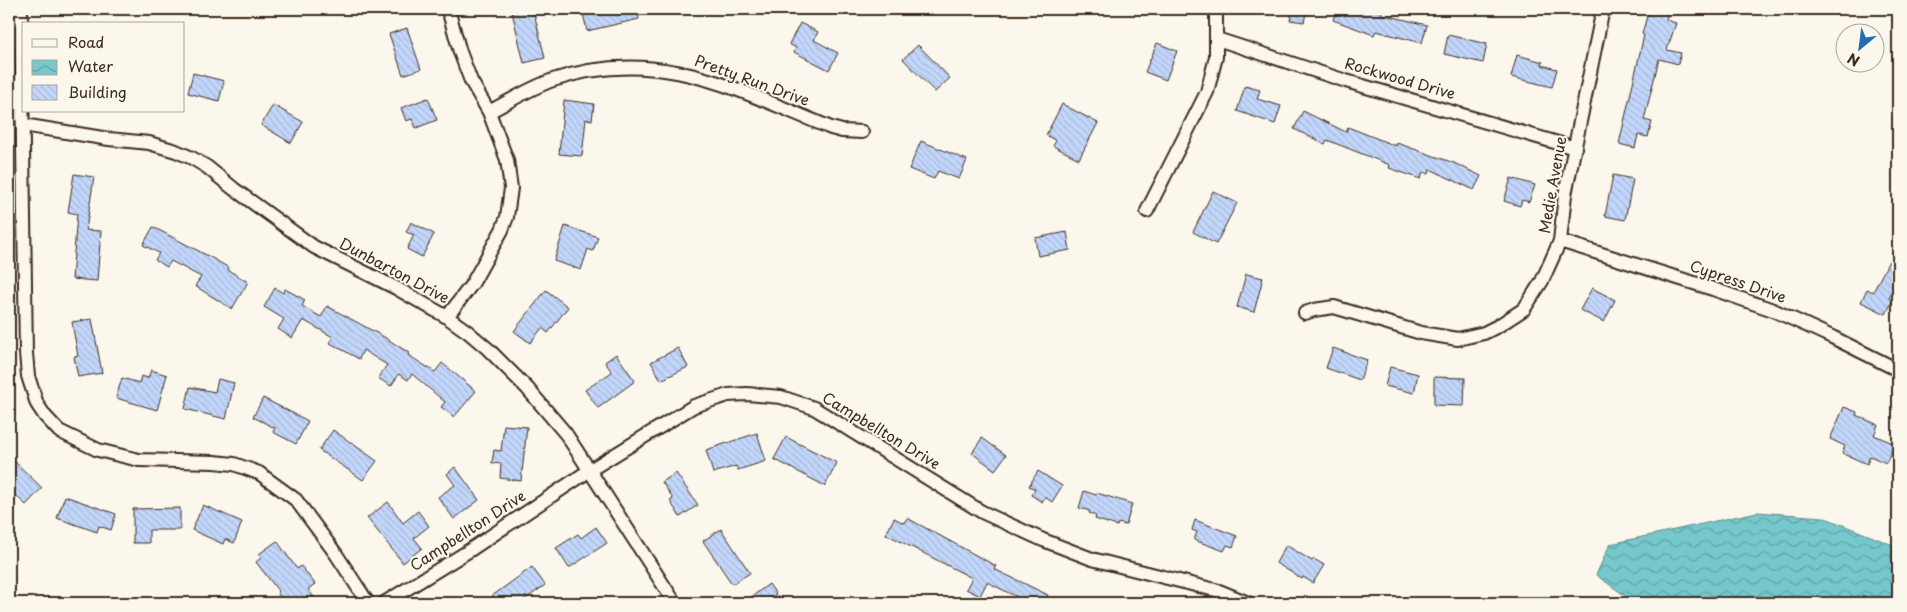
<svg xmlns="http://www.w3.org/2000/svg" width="1907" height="612" font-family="'Playpen Sans',sans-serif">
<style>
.water{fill:url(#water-waves);stroke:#5e8986}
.building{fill:url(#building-back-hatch);stroke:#3b2a1e}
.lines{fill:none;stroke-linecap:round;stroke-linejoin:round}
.minor-casing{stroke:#3b2a1e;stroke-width:16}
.minor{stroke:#fbf7ec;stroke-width:12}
.labels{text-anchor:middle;stroke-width:4;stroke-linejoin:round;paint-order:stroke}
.street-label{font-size:15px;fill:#3b2a1e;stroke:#fbf7ec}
</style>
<defs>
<pattern id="water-waves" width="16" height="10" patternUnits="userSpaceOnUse" patternTransform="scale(1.25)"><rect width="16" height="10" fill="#76c8cc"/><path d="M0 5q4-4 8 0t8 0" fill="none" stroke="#62a3a5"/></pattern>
<pattern id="building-back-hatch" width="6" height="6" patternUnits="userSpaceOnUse" patternTransform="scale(1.25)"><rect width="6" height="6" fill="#c3d7fc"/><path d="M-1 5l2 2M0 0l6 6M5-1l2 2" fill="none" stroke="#a8b9d8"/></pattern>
</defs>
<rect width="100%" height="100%" fill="#fbf7ec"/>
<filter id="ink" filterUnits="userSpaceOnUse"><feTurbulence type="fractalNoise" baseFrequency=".02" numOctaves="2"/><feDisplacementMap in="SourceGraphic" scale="10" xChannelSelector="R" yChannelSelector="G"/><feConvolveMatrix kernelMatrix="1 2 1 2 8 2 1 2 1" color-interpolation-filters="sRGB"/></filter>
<g filter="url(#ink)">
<path class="water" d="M1757 512 1823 517 1898 547V603H1639L1631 600 1596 575 1610 544Z"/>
<path class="building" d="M524 9H533L545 58 524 63 512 12Z
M582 9H637L639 19 587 31Z
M1293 9H1307L1304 22 1290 20Z
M1337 9H1383L1381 14 1427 25 1422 43 1376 31 1374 35 1333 20Z
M1649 9H1669L1666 20 1676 23 1667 50 1681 53 1678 64 1659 59 1644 120 1652 122 1648 137 1638 135 1635 148 1619 144 1644 35 1642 34Z
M800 23 818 32 814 40 838 53 829 70 794 52 796 48 789 44Z
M407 28 421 69 403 75 389 34Z
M1448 35 1487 44 1483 63 1444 54Z
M1157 43 1177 51 1166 80 1145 72Z
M918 45 950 78 935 92 903 59Z
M1517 55 1543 62 1542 65 1557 69 1552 87 1511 77Z
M193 73 224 81 219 101 188 93Z
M1245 86 1260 90 1257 99 1281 106 1275 124 1237 111Z
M428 98 437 120 416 128 412 119 406 121 401 108Z
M564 100 594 104 592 120 586 119 582 156 559 154Z
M1062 104 1098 123 1079 159 1053 146 1056 141 1046 135Z
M273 105 303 122 291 143 261 125Z
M1303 111 1346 132 1348 127 1396 146 1397 143 1454 163 1481 176 1474 190 1430 169 1429 174 1423 172 1421 179 1389 168 1390 165 1327 140 1325 144 1294 129Z
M921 141 967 160 959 179 938 171 934 179 909 169Z
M74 174 94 177 86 230 101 231 97 281 72 279 77 214 68 212Z
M1613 175 1633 179 1625 220 1605 216Z
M1511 178 1535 185 1529 202 1522 200 1520 206 1504 201Z
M1213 191 1237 203 1216 244 1193 232Z
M411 222 434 234 422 257 407 249 414 235 406 232Z
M565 226 598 237 593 251 588 249 581 270 554 261Z
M153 227 212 258 229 268 228 270 248 282 232 309 195 286 201 277 171 261 167 267 155 260 159 253 143 245Z
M1067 232 1070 250 1038 256 1035 238Z
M1889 261 1898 266V278L1889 298 1893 300 1886 314 1861 302 1867 289 1873 292Z
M1246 274 1263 278 1254 312 1237 307Z
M275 288 283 293 285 289 305 300 302 306 321 317 327 306 384 337 409 353 408 355 435 372 442 363 476 391 454 417 441 407 445 402 412 374 408 380 399 374 391 386 378 378 387 365 363 350 359 359 330 343 333 337 303 320 292 338 278 329 284 319 264 307Z
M1592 288 1615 300 1604 322 1580 310Z
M546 290 568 307 548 333 542 328 530 343 514 331Z
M92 319 102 373 78 377 74 357 78 356 72 322Z
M678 348 688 367 661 380 651 362Z
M1333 348 1367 360 1360 380 1326 368Z
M616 354 635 381 598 408 585 390 612 372 605 362Z
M1390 367 1418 374 1414 393 1385 386Z
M151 370 167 375 157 410 116 398 122 378 139 383 141 376 148 378Z
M1434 377 1465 378 1464 406 1434 405Z
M218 379 234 383 226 419 185 409 190 387 215 392Z
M263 398 308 421 296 444 273 432 275 428 253 417Z
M1844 407 1857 412 1856 415 1878 425 1874 435 1895 444 1886 463 1870 456 1867 464 1842 453 1845 446 1830 439Z
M504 425 527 427 521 481 500 478 501 464 492 463 494 450 501 451Z
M333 430 377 461 363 480 319 450Z
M757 433 766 461 738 470 736 466 713 473 706 450Z
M786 437 837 463 825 486 774 459Z
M982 438 1006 455 995 470 972 453Z
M9 456 42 488 26 505 9 489Z
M455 467 479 500 454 519 438 497 455 485 447 474Z
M1038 471 1062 486 1052 502 1045 497 1042 502 1031 495 1035 489 1029 486Z
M676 473 698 505 680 517 670 501 673 499 662 482Z
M1084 491 1096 495 1097 493 1132 504 1126 525 1118 523 1117 526 1095 519 1096 516 1089 513 1090 511 1079 508Z
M65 496 116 514 111 530 99 526 97 532 57 518Z
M388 502 403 523 418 511 429 526 414 538 422 548 403 563 367 518Z
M203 505 242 522 234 543 225 539 223 544 192 530Z
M180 508V530H149V543H133V509Z
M894 518 904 523 907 518 996 566 994 569 1048 595 1044 603H1016L1019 598 987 582 980 596 966 589 972 578 886 534Z
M1195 520 1237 536 1233 547 1227 545 1224 551 1194 540 1197 532 1192 530Z
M596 527 607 543 569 568 556 548 578 534 581 538Z
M721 529 750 573 732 584 703 541Z
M277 541 297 569 301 566 315 584 308 589 318 603H285L277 593 279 592 256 562 261 558 259 554Z
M1286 545 1312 561 1314 559 1324 565 1313 583 1303 577 1302 579 1276 563Z
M532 567 545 585 520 603H497L492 596Z
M769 584 776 594 769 599 772 603H743Z"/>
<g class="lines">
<g class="minor-casing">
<path id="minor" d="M21 9 26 353 28 376 37 404 45 416 59 431 98 450 139 460 214 462 234 464 259 473 296 500 336 554 368 603
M1217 39 1346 81 1575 148
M489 112C510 101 530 88 553 80 658 45 735 89 831 128L842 131 862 132
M23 125 109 139 149 143 176 151 192 158 207 167 234 189 314 247 396 288 447 317 468 332 488 349 527 388 566 434 675 603
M1147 211 1207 92 1216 57V9
M1560 241 1713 289 1773 310 1832 337 1898 370
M1305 313 1314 310 1334 307 1421 333 1458 339 1484 333 1498 326 1524 309 1542 281 1560 241 1565 195 1603 9
M447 317 472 284 502 230 507 217 511 188 507 160 489 112 471 81 460 52 448 9
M384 603 467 552 590 470 694 406 728 395 747 394 781 397 814 408 982 512 1043 540 1092 559 1219 591 1248 603"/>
</g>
<use href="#minor" class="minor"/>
</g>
</g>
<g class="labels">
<g class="street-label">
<text transform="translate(1400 79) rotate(16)" y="5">Rockwood Drive</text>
<text transform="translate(752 81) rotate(20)" y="5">Pretty Run Drive</text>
<text transform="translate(1553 185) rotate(-80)" y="5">Medie Avenue</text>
<text transform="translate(394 271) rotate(28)" y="5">Dunbarton Drive</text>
<text transform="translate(1738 282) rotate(19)" y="5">Cypress Drive</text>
<text transform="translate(881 431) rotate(31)" y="5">Campbellton Drive</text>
<text transform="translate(468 531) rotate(-33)" y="5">Campbellton Drive</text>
</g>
</g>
<rect width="1907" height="612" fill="none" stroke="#fbf7ec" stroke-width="30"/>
<rect x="15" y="15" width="1877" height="582" fill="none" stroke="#3b2a1e" stroke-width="2" filter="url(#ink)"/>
<rect x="22" y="22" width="162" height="90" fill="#fbf7ec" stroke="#aea59a"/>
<rect x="32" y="39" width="25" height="8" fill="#fbf7ec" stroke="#aea59a"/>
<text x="68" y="48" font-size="15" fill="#3b2a1e">Road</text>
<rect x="32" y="60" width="25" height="15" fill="url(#water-waves)" stroke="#aea59a"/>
<text x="68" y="72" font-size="15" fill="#3b2a1e">Water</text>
<rect x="32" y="85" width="25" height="15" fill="url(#building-back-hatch)" stroke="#aea59a"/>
<text x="68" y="98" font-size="15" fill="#3b2a1e">Building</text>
<g transform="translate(1860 48) rotate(209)"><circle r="24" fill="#fbf7ec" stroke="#aea59a"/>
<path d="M0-4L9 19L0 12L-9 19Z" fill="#1f6fb2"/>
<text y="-8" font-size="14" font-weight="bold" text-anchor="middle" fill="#3b2a1e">N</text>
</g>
</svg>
